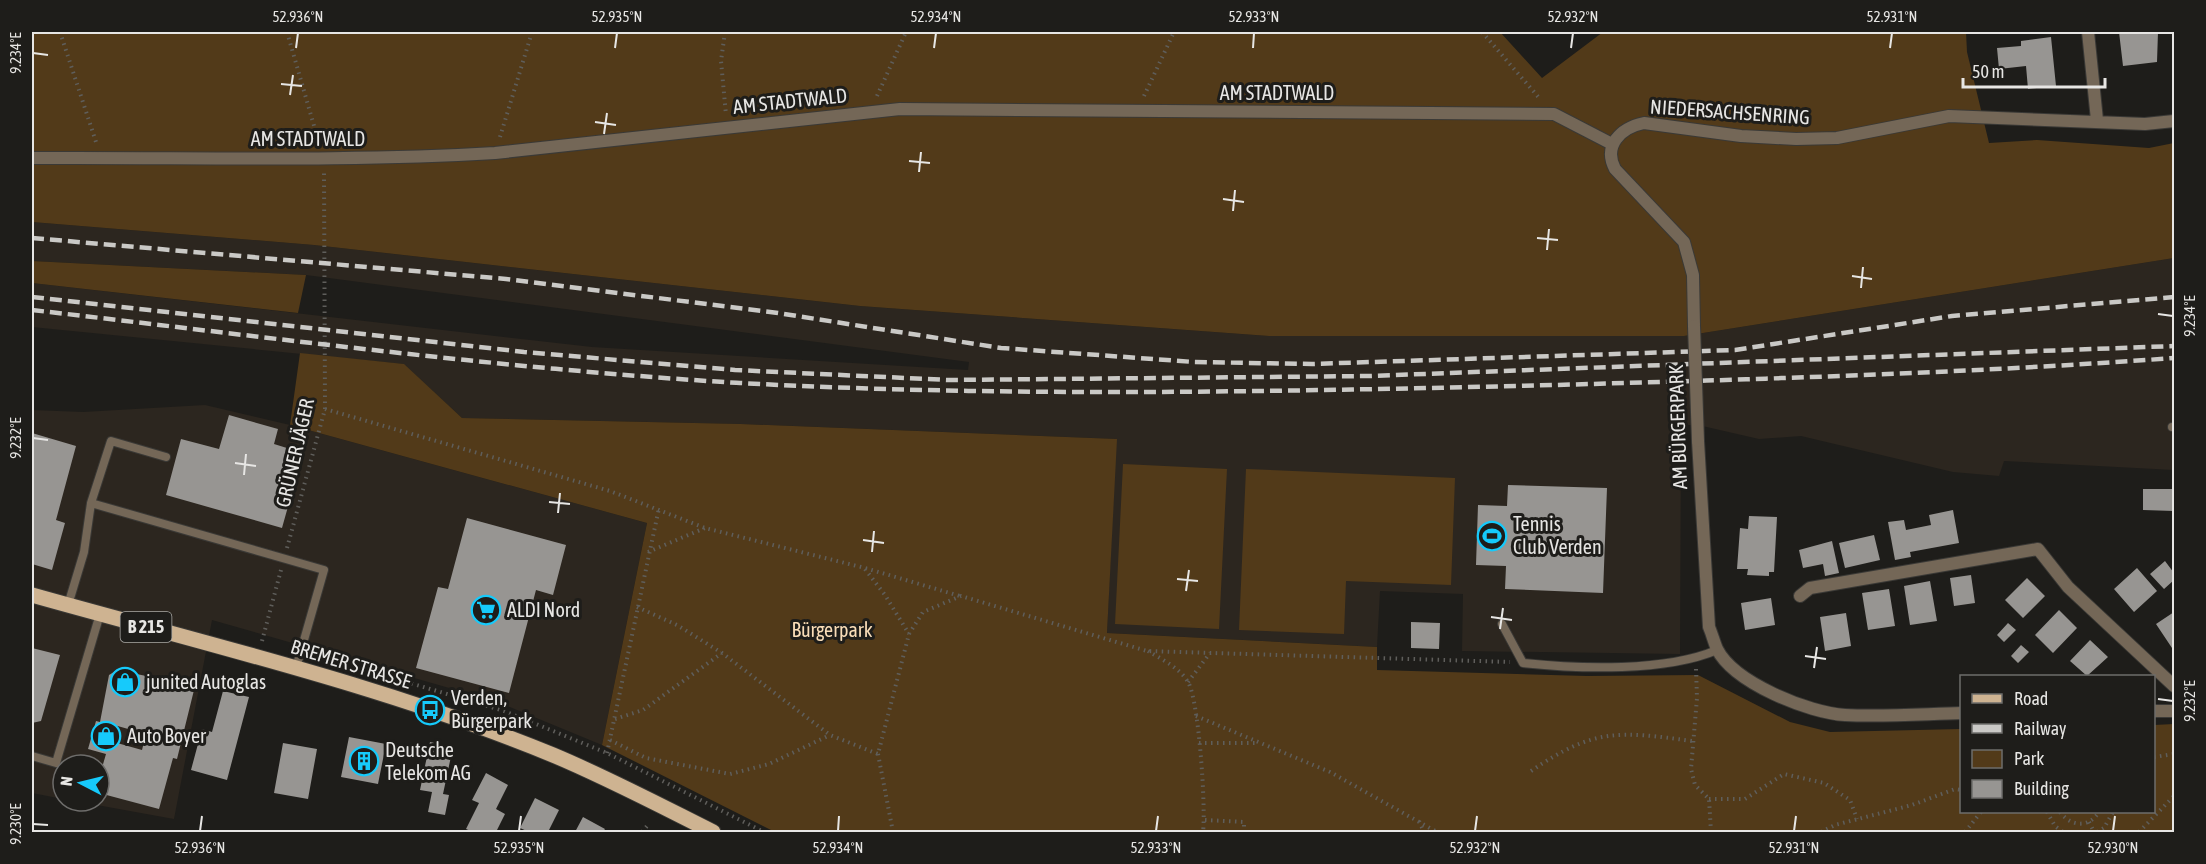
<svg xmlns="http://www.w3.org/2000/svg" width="2206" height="864" font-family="'Asap Condensed',sans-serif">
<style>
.built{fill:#2c261f}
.green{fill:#523a19}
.building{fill:#979592;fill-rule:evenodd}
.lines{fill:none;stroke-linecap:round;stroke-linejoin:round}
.lane-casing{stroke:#3a3936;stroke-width:10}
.street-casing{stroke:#3a3936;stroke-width:14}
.primary-casing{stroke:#3a3936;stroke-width:17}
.path{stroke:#5f5e5b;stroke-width:4;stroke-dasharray:1.5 4.5;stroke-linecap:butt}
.lane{stroke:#746757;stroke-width:8}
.street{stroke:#746757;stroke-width:12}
.primary{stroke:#ceb391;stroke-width:15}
.rail{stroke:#cac9c6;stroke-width:4.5;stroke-dasharray:12 6;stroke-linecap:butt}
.street-bridge-casing{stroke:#3a3936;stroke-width:14;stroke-linecap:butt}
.street-bridge{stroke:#746757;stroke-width:12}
.ticks{fill:none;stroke:#e7e6e4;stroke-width:2}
.labels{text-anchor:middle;stroke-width:6;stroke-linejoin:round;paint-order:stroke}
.shield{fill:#1e1d1a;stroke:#abaaa7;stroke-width:1.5}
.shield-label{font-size:18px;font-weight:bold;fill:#e7e6e4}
.street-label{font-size:20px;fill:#e7e6e4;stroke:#1e1d1a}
.poi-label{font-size:20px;fill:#e7e6e4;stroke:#1e1d1a;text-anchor:start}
.park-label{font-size:20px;fill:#f9ddb8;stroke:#1e1d1a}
.neatline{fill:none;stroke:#e7e6e4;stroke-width:2}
.ticks-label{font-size:15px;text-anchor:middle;fill:#e7e6e4}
</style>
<rect width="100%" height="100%" fill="#1e1d1a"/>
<path class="built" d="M32 222 314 245 860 306 1269 336H1684L2174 258V470L2004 461 1999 476 1953 472 1801 436 1759 439 1698 425H1681L1680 654 1462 651 1463 594 1380 591 1377 647 1107 633 1116 439 741 424 462 418 403 364 32 327V283L592 347 968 370 969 362 306 275 32 261Z
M205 405 290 425 647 523 602 745 498 702 212 620 174 819 75 801H99V765H63V799L32 793V410L83 412Z"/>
<path class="green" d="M32 32H1500L1542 78 1603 32H1966L1967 52 1989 143 2037 140 2149 148 2174 143V258L1684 336H1269L860 306 314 245 32 222Z
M32 261 306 275 298 313 32 283Z
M300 353 404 364 462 418 741 424 1117 439 1107 633 1377 647V670L1587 676 1698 675 1790 722 1830 732 1961 729 1962 812H2154V725L2174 724V832H775L602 745 647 523 290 425Z
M1123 464 1227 469 1219 629 1115 624Z
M1246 469 1455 478 1451 585 1346 581 1344 634 1239 630Z"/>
<path class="building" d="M2119 32H2158L2157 62 2123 66Z
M2051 37 2056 86 2028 89 2026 66 1999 69 1997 48 2021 46V41Z
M229 415 278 429 274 444 303 453 282 528 166 495 181 439 219 449Z
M32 433 76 446 56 520 65 523 52 570 32 564Z
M1508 485 1607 488 1603 593 1505 589 1506 566 1476 565 1478 505 1507 506Z
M2143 489H2174V511L2143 510Z
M1953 510 1959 543 1910 552 1911 557 1895 560 1888 522 1904 520 1906 530 1931 525 1929 515Z
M1749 516 1777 517 1774 572H1769V576L1747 575 1748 569H1737L1740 528 1748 529Z
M467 518 566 545 553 595 536 590 509 693 416 668 438 587 448 589Z
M1874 535 1880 560 1845 568 1839 543Z
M1832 541 1839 573 1825 576 1823 564 1803 568 1799 550Z
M2165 561 2174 573V580L2164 589 2150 574Z
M2137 568 2157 591 2134 612 2114 589Z
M1971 575 1975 603 1954 606 1950 578Z
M2027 578 2045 596 2023 618 2005 600Z
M1930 581 1937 621 1910 625 1904 586Z
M1889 589 1895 626 1868 630 1862 593Z
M1771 598 1775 625 1745 630 1741 603Z
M2059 610 2077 628 2053 653 2035 635Z
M2174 612V651L2156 624Z
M1846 613 1851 646 1825 651 1820 617Z
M1411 622 1440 623 1439 649 1411 648Z
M2008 623 2016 630 2004 642 1997 635Z
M2090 640 2108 657 2087 676 2070 661Z
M2021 645 2029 652 2018 663 2011 656Z
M32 648 60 655 41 721 32 723Z
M117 670 195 686 177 759 173 758 159 809 99 793V778L106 754 88 749 96 721 100 722 109 675ZM114 725 146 734 142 750 110 741Z
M223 691 249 697 227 780 191 770 202 729 212 732Z
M349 737 386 744 378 784 341 777Z
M430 742 453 747 443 794 449 795 445 815 428 812 432 792 420 790Z
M283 743 317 749 308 799 274 793Z
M486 773 508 785 496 809 505 814 496 832H473L466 829 479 803 472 800Z
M535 798 559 810 548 832H529L520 828Z
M583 817 605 829 603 832H575Z"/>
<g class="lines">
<g class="lane-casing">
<path id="lane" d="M2172 427H2174
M91 503 324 570 296 668
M68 605 84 552 91 503 111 441 166 457
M1502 624 1523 663C1580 669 1665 672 1717 650
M32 756 56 763 100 614"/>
</g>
<g class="street-casing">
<path id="street" d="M2088 32 2097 120
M32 158C186 157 341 162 495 153L900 109 1554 114 1612 144
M1694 326 1693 275 1684 242 1615 169C1603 146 1620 128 1644 123L1741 136 1796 139 1837 138 1949 116 2145 124 2174 121
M1698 441 1709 627C1712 634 1714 642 1717 649 1734 683 1809 713 1845 715 1884 717 1923 714 1962 713
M1800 596 1810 588 2038 549 2068 587 2174 686
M2154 711H2174"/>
</g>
<g class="primary-casing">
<path id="primary" d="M32 595C206 644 385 686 553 755 608 778 661 806 713 832"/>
</g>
<path class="path" d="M60 32 97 145
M287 32 319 143
M725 32 721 61 726 115
M1482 32 1541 100
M877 96 906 32
M1144 96 1174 32
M500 137 532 32
M325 409 610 491 705 528 865 568 960 596
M287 548 325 409 324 171
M648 552 705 528
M865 569 885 595 909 634
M637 607 677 625 722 653 830 735 878 754 909 634 923 612 961 596 1147 651 1510 662
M262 641 281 570
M1148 651C1161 659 1180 668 1188 682 1199 700 1206 809 1203 832
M1696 669 1697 698 1691 769 1695 785 1709 799 1711 832
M400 680 504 711 607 753 764 832
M1188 682 1210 653
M1196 716 1330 772 1437 832
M615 719 643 710 722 653
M610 740 646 758 730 774 769 764 830 735
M1199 743H1259
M607 753 659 508
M878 754 893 832
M2154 757 2174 754
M1531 771C1594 728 1619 731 1692 741
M1709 799H1745L1784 774 1824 783 1850 800 1857 819
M2047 812 2055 826 2063 832
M2060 812C2071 827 2089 828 2099 812
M1205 820 1244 822V832
M1419 821 1424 832
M2089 822 2094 832
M642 832 647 826
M1821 832 1835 825 1912 805 1955 789 1962 790
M1965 832 1981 812
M2097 832 2104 828 2113 812
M2139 832 2174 796"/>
<use href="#lane" class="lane"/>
<use href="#street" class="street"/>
<use href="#primary" class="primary"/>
<path class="rail" d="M32 238 506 279 778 313 1001 348 1194 362 1312 364 1735 350 1952 316 2174 297
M32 297 524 352 735 370 948 380 1369 376 2174 346
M32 310C267 337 503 369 740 383 999 397 1258 392 1517 386 1736 380 1956 374 2174 358"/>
<g class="street-bridge-casing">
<path id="street-bridge" d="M1694 326 1698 441"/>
</g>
<use href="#street-bridge" class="street-bridge"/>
</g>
<path class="ticks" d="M296 48 298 33M615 48 617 33M934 48 936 33M1253 48 1254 33M1571 48 1573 33M1890 48 1892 33M33 53 48 55M281 84 302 86M290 95 293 75M595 122 616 125M604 134 607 113M909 161 930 163M919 172 921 152M1223 199 1244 202M1233 211 1235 190M1537 238 1558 240M1547 250 1549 229M1852 276 1872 279M1861 288 1863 267M2158 314 2173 316M33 438 48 440M235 463 256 466M244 475 246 454M549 502 570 504M558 513 560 493M863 540 884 543M872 552 874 531M1177 579 1198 581M1186 591 1189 570M1491 617 1512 620M1500 629 1503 608M1805 656 1826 659M1814 668 1817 647M2158 699 2173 701M33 824 48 825M200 831 202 816M519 831 521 816M838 831 839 816M1156 831 1158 816M1475 831 1477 816M1794 831 1796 816M2113 831 2115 816"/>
<defs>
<g id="stadium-ring" transform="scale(1.5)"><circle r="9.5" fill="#1e1d1a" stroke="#16cafb" stroke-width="1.5"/><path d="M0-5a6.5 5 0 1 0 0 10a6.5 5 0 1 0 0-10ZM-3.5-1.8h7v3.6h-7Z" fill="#16cafb"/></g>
<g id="supermarket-ring" transform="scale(1.5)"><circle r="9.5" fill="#1e1d1a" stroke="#16cafb" stroke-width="1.5"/><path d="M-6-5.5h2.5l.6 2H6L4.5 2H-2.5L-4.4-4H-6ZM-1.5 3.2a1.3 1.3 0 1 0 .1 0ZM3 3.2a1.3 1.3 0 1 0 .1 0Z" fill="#16cafb"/></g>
<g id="shop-ring" transform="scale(1.5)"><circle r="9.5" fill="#1e1d1a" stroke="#16cafb" stroke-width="1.5"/><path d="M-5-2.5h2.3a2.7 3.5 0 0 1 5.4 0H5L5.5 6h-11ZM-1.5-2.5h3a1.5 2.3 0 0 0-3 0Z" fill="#16cafb"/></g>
<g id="bus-ring" transform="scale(1.5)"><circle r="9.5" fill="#1e1d1a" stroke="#16cafb" stroke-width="1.5"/><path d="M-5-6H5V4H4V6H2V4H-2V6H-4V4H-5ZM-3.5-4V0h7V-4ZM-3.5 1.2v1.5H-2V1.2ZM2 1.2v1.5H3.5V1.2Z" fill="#16cafb"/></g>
<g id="building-ring" transform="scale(1.5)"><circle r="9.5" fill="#1e1d1a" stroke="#16cafb" stroke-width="1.5"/><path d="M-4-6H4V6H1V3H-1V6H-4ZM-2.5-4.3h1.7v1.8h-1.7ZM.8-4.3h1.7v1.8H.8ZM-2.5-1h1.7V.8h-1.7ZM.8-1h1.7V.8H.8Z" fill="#16cafb"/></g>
</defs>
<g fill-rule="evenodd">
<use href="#stadium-ring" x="1492" y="536"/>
<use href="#supermarket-ring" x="486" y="610"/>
<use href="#shop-ring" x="125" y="682"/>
<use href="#bus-ring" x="430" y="710"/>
<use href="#shop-ring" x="106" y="736"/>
<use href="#building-ring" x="364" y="761"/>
</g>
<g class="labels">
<rect class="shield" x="120.5" y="612" width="51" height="30" rx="4.5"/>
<g class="shield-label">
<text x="146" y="633">B 215</text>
</g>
<g class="street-label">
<text x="1277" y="100">AM STADTWALD</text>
<text transform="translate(790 101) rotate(-6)" y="7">AM STADTWALD</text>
<text transform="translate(1730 112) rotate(4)" y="7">NIEDERSACHSENRING</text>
<text x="308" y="146">AM STADTWALD</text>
<text transform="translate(1678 427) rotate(-92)" y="7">AM BÜRGERPARK</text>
<text transform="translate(295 453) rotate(-77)" y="7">GRÜNER JÄGER</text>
<text transform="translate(351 664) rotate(17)" y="7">BREMER STRASSE</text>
</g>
<g class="poi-label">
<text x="1513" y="531">Tennis<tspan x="1513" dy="23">Club Verden</tspan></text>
<text x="507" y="617">ALDI Nord</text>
<text x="146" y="689">junited Autoglas</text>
<text x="451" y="705">Verden,<tspan x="451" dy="23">Bürgerpark</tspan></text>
<text x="127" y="743">Auto Boyer</text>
<text x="385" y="757">Deutsche<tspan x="385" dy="23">Telekom AG</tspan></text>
</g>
<g class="park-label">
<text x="832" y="637">Bürgerpark</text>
</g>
</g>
<rect width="2206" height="864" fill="none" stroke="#1e1d1a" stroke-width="66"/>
<rect x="1960" y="675" width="195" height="138" fill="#1e1d1a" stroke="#6e6d6b" stroke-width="1.5"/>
<rect x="1972" y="694" width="30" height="9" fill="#ceb391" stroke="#6e6d6b" stroke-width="1.5"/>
<text x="2014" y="705" font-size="18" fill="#e7e6e4">Road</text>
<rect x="1972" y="724" width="30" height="9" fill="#cac9c6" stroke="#6e6d6b" stroke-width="1.5"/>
<text x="2014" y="735" font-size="18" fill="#e7e6e4">Railway</text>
<rect x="1972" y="750" width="30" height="18" fill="#523a19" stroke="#6e6d6b" stroke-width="1.5"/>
<text x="2014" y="765" font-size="18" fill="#e7e6e4">Park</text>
<rect x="1972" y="780" width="30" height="18" fill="#979592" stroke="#6e6d6b" stroke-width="1.5"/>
<text x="2014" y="795" font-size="18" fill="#e7e6e4">Building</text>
<g transform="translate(81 783) rotate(277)"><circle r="28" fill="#1e1d1a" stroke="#6e6d6b" stroke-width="1.5"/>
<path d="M0-4.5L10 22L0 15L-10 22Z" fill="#16cafb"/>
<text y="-9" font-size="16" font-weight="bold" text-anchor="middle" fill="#e7e6e4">N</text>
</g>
<path d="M1963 78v9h142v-9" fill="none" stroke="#e7e6e4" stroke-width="3"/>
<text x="1972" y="78" font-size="18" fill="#e7e6e4" stroke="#1e1d1a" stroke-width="4.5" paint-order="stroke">50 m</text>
<rect x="33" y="33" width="2140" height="798" class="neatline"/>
<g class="ticks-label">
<text x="298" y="22">52.936°N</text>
<text x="617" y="22">52.935°N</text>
<text x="936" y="22">52.934°N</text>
<text x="1254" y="22">52.933°N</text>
<text x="1573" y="22">52.932°N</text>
<text x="1892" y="22">52.931°N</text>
<text transform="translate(16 53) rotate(-90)" y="5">9.234°E</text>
<text transform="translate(2190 316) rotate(-90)" y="5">9.234°E</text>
<text transform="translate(16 438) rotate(-90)" y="5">9.232°E</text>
<text transform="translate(2190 701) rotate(-90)" y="5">9.232°E</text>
<text transform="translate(16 824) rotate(-90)" y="5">9.230°E</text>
<text x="200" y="853">52.936°N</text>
<text x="519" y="853">52.935°N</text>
<text x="838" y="853">52.934°N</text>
<text x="1156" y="853">52.933°N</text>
<text x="1475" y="853">52.932°N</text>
<text x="1794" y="853">52.931°N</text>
<text x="2113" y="853">52.930°N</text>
</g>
</svg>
